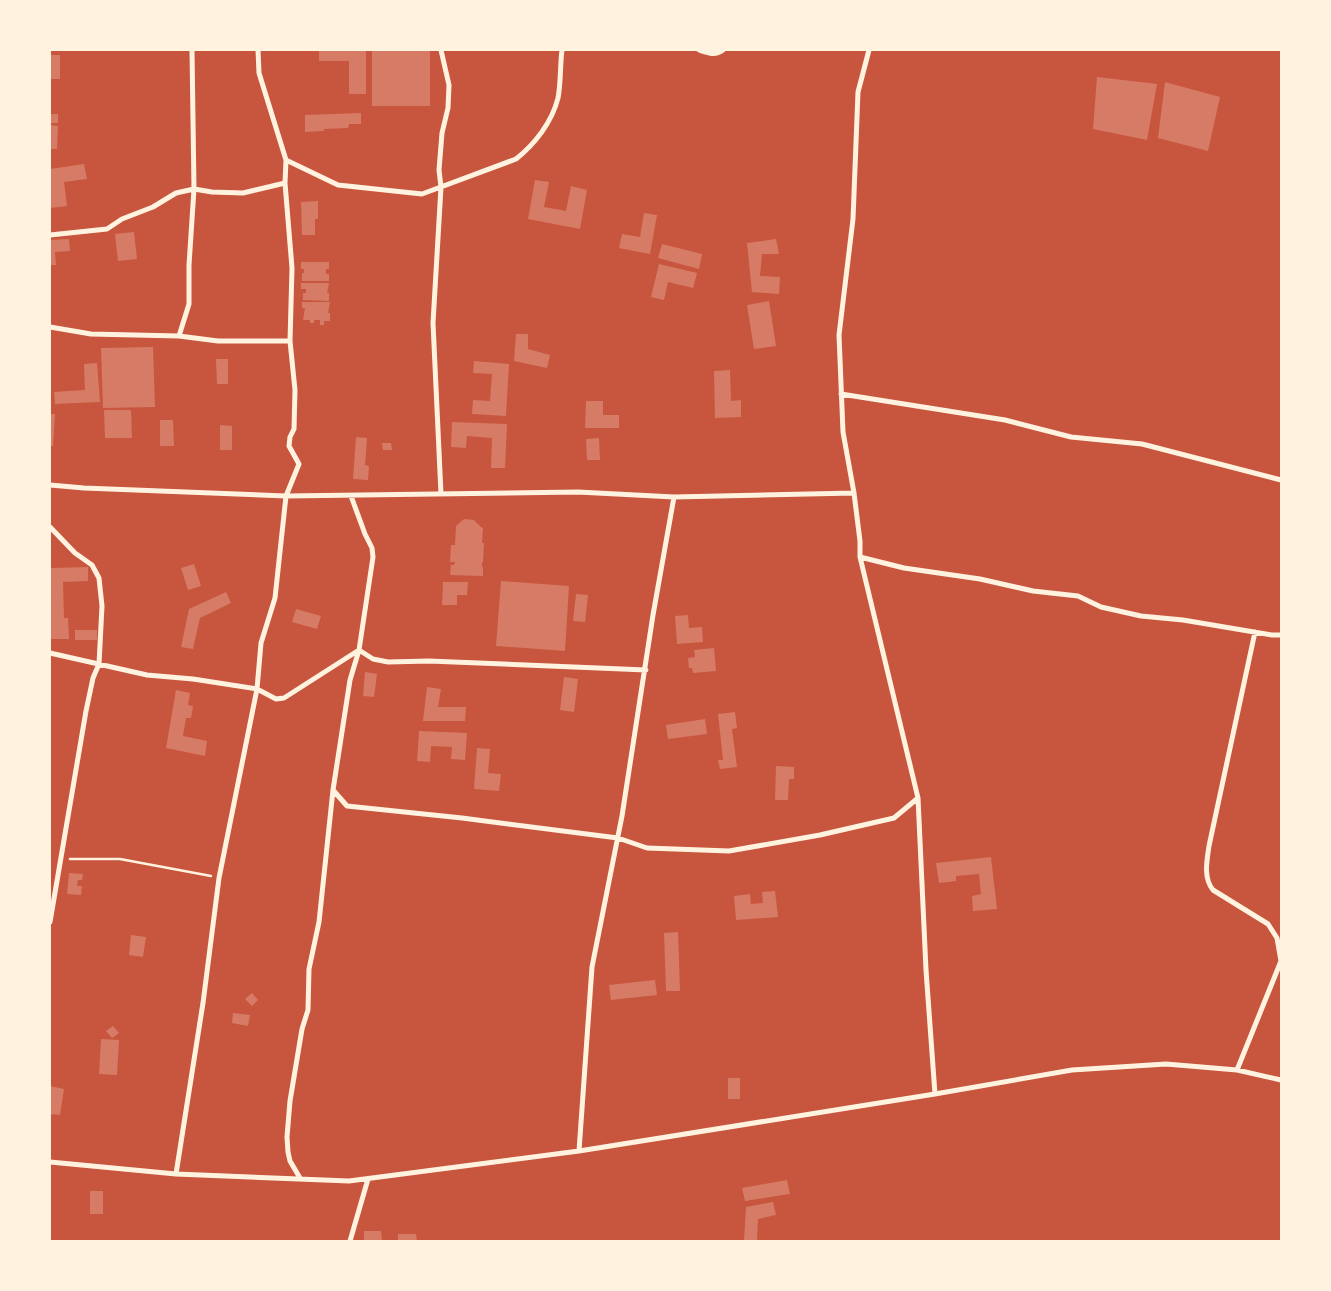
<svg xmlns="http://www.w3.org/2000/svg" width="1331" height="1291" font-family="'Source Serif 4',serif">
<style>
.building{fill:#d67c66}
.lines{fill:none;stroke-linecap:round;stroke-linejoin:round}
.path{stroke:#fff3e0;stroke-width:2.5}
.minor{stroke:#fff3e0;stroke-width:5}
</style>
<rect width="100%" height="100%" fill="#c8553d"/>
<path class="building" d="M319 50H366V94H349V61H319Z
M372 50H430V106H372Z
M50 55H60V79H50Z
M1097 77 1157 84 1147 140 1093 129Z
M1165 82 1220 97 1208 151 1158 138Z
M361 113V124H349L348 128 324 129V131L305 132V115Z
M50 114H58V123H50Z
M50 125 58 126 57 149H50Z
M84 164 87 179 64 182 67 206 50 208V169Z
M535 180 549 182 544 207 566 211 571 186 587 190 580 229 528 219Z
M318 201V219H315V235H302L301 202Z
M644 213 657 215 650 254 619 248 622 234 640 237Z
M134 232 137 259 118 261 115 234Z
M69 239 70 251 55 252 56 265H50V240Z
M776 239 779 254H762L760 276 780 277 779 294 752 292 747 243Z
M662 244 702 254 699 269 658 258Z
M301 262H329V269H326V274H329V281H302V273H304V269H301Z
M659 264 697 273 693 288 668 282 664 300 651 297Z
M301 283H329L327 293H329V301L303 300V293H306V289H301Z
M769 301 776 346 754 349 747 305Z
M302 302H330L328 313H330V321H324V325H320V320H314V323H310V320H303L305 308H302Z
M516 334H528V349L550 355 547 368 514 361Z
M153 347 155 407 103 408 101 348Z
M216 359H228V384H217Z
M474 361 509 364 506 416 472 414 473 400 490 401 492 374 473 373Z
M97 363 100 402 55 404 54 392 85 390 84 364Z
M730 370 731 401 741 400V417L715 418 714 371Z
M586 401H603V415H619V428H585Z
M104 410H131L132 438H105Z
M50 414H55L53 446H50Z
M160 420H173L174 446H160Z
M452 422 507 424 505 468H491L492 438 467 436 466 448 451 447Z
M220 425 232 426V450H220Z
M356 437 367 438 365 465 369 466 368 480 353 479Z
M599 438 600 460H587L586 439Z
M382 443H391L392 450H383Z
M464 519 474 520 481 527 483 528 482 543H484L483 562H482V567H483V576L450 575 451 565H454L455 562H450L451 545H455L456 526Z
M194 564 201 586 188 590 181 568Z
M88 567V581L63 582 64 618H68L69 639H50V568Z
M501 581 569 586 565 651 496 646Z
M443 582H468L467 595H457V605H442Z
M226 592 231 603 200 618 193 649 181 647 189 609Z
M576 594 588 595 585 622 573 621Z
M296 609 321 616 317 629 292 622Z
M688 615 689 628 702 627 703 642 677 644 675 616Z
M75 630H97V640H75Z
M714 648 716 671 693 673 692 668H689L688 658 695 657 694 650Z
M365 672 377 674 374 697 363 696Z
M564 677 578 679 574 712 560 710Z
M427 687 441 689 438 707H466L465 721H423Z
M176 690 190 693 188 705 193 706 191 718H186L183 736 207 741 205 756 166 748Z
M735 712 737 728 732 729 737 767 720 769 718 760H723L718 714Z
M705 719 707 734 668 739 666 725Z
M419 731 467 733 465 760 451 759 452 747 431 746 430 762 417 761Z
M477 748 490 749 488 773 501 774 499 791 474 789Z
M776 766 794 767V779H789L788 800H775Z
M991 857 997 909 973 911 972 896 981 894 979 874 956 876V881L939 883 936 863Z
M69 873 83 874 82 880H78L77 886H82L81 895 67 894Z
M775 891 778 917 736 920 734 896 750 894 751 904 763 903 762 892Z
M678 932 680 991H666L664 933Z
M131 935 146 937 143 957 129 955Z
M655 980 657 995 611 1000 609 985Z
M252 993 258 1000 252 1006 245 999Z
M233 1013 250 1015 248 1026 232 1023Z
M113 1026 119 1033 112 1038 106 1031Z
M101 1039 119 1040 117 1075 99 1074Z
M728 1078H740V1099H728Z
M50 1086 64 1089 60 1115 50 1114Z
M787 1180 790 1194 745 1201 742 1188Z
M90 1191H103V1214H90Z
M773 1202 776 1215 758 1219 757 1241H744L746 1207Z
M364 1231H381L382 1241H364Z
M398 1234H416L417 1241H398Z"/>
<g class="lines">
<path class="path" d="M70 859H120L211 876"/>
<path class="minor" d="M441 50 449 85 448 108 442 133 439 170 441 187 433 323 441 494
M699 50C708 53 715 56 723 50
M869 50 858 92 853 219 839 335 843 432 854 493 860 541V557L918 798 926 970 935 1094
M286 160 338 185 422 194 516 159C535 144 552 122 558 98 561 83 560 65 562 50
M50 235 107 229 122 219 153 207 176 193 194 189 212 192 243 193 285 183
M50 327 91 334 179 336 218 341H290
M179 336 189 304V265L194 189 192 50
M841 394 1005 420 1071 437 1142 444 1281 480
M50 485 84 488 286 496 578 492 674 497 854 493
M50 527 75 553 92 565 99 578 102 606 99 664 93 678 86 711 50 922
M860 557 904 568 980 579 1033 591 1078 596 1101 607 1141 616 1183 620 1272 635H1281
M1255 632 1209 846C1207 860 1203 878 1213 890L1268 924 1277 938 1281 961
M50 653 147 675 193 679 257 689 276 699 284 698 359 650 373 659 388 662 429 661 646 670
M333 790 347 806 462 818 618 838 647 848 729 851 820 835 894 818 918 798
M1237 1070 1281 961
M579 1151 592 967 622 816 653 615 674 497
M50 1162 176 1174 349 1181 579 1151 935 1094 1072 1070 1166 1064 1237 1070 1281 1080
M176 1174 203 1003 219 878 257 689 261 643 275 598 286 496 299 464 289 446 290 437 294 429 295 390 290 341 292 268 285 183 286 160 259 73 258 50
M300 1178 290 1161 288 1152 287 1137 290 1101 302 1029 308 1010 309 969 319 922 333 790 350 680 359 650 373 557 372 548 365 534 351 496
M350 1241 368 1179"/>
</g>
<rect width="1331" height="1291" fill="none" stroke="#fff3e0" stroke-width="102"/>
</svg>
